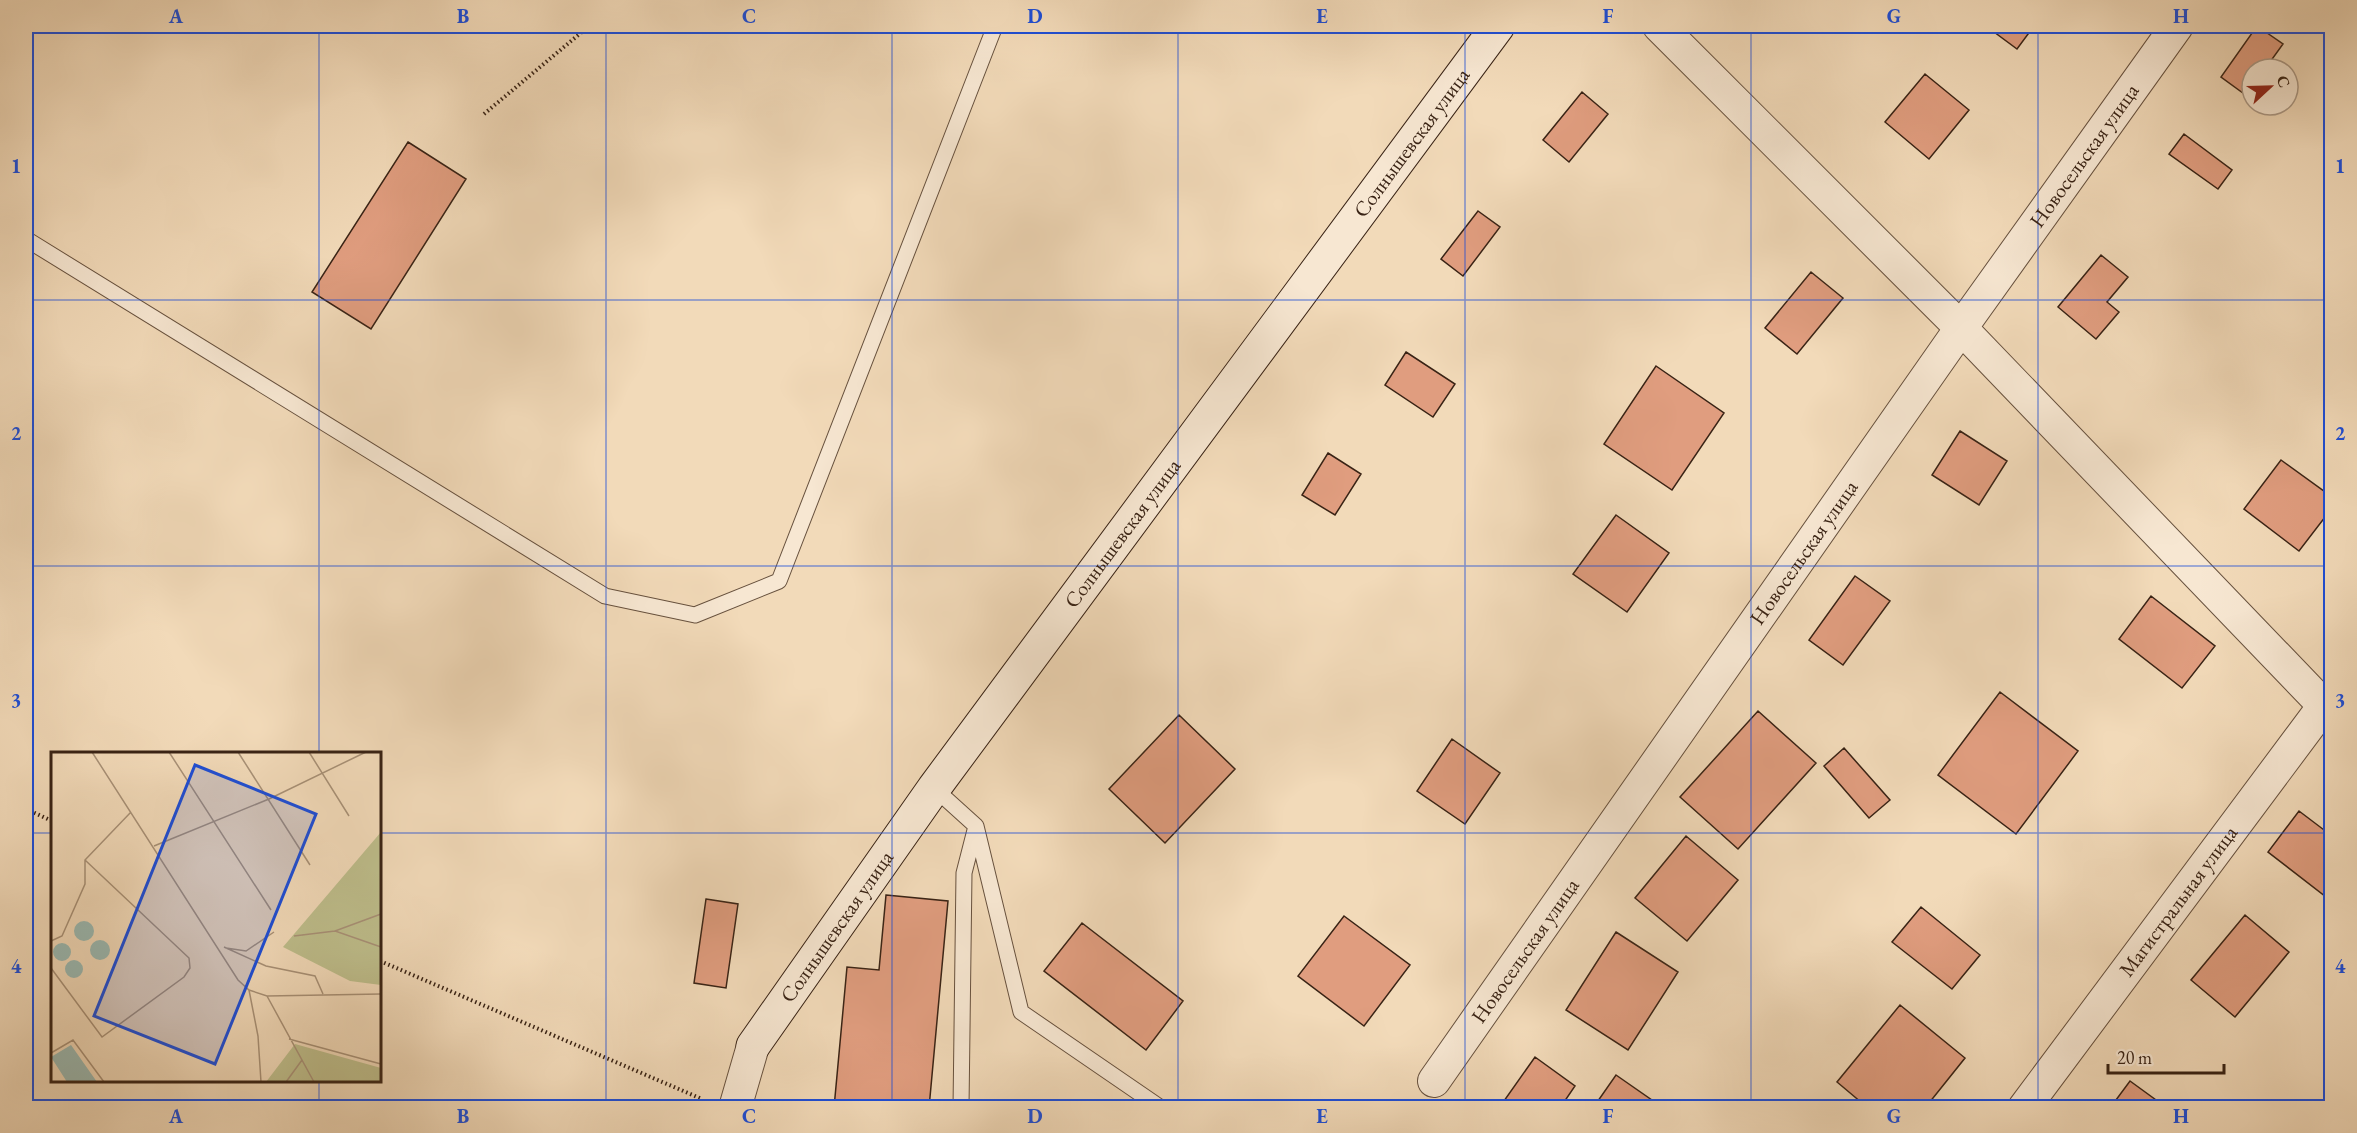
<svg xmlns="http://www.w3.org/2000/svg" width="2357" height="1133" font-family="'EB Garamond',serif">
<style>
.building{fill:#e09d7f;stroke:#392315;stroke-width:1.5}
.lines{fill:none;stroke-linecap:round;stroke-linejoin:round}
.lane-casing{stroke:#67513e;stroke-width:17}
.street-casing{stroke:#67513e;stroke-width:34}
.secondary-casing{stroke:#392315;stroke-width:35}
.path{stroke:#392315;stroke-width:4;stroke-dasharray:1.5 3;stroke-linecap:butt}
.lane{stroke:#f7e7d2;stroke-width:15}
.street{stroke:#f7e7d2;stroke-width:32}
.secondary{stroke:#f7e7d2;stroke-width:33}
.grid{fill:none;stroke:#1d4ed8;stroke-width:1.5;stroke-opacity:0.55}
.labels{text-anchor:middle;stroke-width:4.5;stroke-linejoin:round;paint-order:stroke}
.street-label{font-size:21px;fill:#392315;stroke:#f7e7d2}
.inset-road{fill:none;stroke:#a89177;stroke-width:1.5}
.view{fill:#1d4ed8;fill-opacity:0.15;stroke:#1d4ed8;stroke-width:3}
.inset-edge{fill:none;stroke:#392315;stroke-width:3}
.neatline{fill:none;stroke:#1d4ed8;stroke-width:2}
.grid-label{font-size:20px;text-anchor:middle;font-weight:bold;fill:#1d4ed8}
</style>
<rect width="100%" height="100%" fill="#f2dab9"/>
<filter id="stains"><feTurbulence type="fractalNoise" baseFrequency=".00333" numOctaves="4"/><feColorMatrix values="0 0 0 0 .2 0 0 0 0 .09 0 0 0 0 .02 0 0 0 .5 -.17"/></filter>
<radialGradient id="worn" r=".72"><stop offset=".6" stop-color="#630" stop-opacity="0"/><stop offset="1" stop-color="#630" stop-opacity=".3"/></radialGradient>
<path class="building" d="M1986 26H2034L2017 49Z
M2257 26 2283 44 2265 69H2252V88L2247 96 2221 77Z
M1925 74 1969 110 1929 159 1885 122Z
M1582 92 1608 114 1569 162 1543 140Z
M2184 134 2232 170 2218 189 2169 154Z
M408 142 466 179 371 329 312 292Z
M1478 211 1500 227 1463 276 1441 259Z
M2101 255 2128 277 2107 302 2119 312 2096 339 2058 307Z
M1811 272 1843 298 1797 354 1765 328Z
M1406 352 1455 384 1433 417 1385 385Z
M1656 366 1724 413 1672 490 1604 444Z
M1960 431 2007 461 1979 505 1932 475Z
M1328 453 1361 474 1335 515 1302 495Z
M2281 460 2332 497V508L2299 551 2244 509Z
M1616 515 1669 553 1627 612 1573 574Z
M1855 576 1890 601 1843 665 1809 640Z
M2151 596 2215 646 2182 688 2119 639Z
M2000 692 2078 751 2016 834 1938 775Z
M1758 711 1816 763 1738 849 1680 797Z
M1179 715 1235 769 1165 843 1109 789Z
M1452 739 1500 773 1465 824 1417 791Z
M1844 748 1890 800 1869 818 1824 766Z
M2299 811 2332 836 2330 900 2268 852Z
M1686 836 1738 880 1687 941 1635 898Z
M886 895 948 901 929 1108H834L847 967 879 970Z
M706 899 738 904 726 988 694 983Z
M1921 907 1980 955 1952 989 1892 942Z
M2245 915 2289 952 2235 1017 2191 980Z
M1344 916 1410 965 1364 1026 1298 976Z
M1082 923 1183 1001 1146 1050 1044 971Z
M1616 932 1678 972 1628 1050 1566 1010Z
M1900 1005 1965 1058 1925 1108H1868L1837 1082Z
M1535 1057 1575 1086 1560 1108H1499Z
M1616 1075 1659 1105 1657 1108H1593Z
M2130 1081 2167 1108H2110Z"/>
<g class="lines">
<g class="lane-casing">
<path id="lane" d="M26 239 605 596 695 615 779 581 995 26
M934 788 976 826 1021 1012 1161 1108
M961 1108 964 873 975 830"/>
</g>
<g class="street-casing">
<g id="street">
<path d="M1659 26 1961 328 2332 714"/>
<path id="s1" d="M1434 1081 1961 328 2177 26"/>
<path d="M735 1108 753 1046"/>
<path id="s2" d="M2024 1108 2332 695"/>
</g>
</g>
<g class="secondary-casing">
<g id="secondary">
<path id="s3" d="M753 1046 934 788 1498 26"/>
</g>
</g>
<path class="path" d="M484 114 589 26
M26 809 52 821
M380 961 702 1099"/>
<use href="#lane" class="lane"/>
<use href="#street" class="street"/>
<use href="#secondary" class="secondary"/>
</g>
<path class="grid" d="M319 26V754M606 26V1108M892 26V1108M1178 26V1108M1465 26V1108M1751 26V1108M2038 26V1108M26 300H2332M26 566H2332M26 833H52M380 833H2332M319 1080V1108"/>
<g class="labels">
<g class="street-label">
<text dy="7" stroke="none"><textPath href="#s3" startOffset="1118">Солнышевская улица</textPath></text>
<text dy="7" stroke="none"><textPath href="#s1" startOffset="1131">Новосельская улица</textPath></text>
<text dy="7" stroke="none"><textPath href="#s3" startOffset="632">Солнышевская улица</textPath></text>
<text dy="7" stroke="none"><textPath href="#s1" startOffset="645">Новосельская улица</textPath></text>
<text dy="7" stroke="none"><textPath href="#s2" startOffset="258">Магистральная улица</textPath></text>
<text dy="7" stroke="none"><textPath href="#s3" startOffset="146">Солнышевская улица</textPath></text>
<text dy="7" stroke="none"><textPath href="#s1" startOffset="159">Новосельская улица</textPath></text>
</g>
</g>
<g transform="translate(51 752)">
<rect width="330" height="330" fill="#f2dab9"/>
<path d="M330 80V233L299 229 232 195ZM244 292 330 316V330H215Z" fill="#bebe8c"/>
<path d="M23 179a10 10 0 1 1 20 0a10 10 0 1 1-20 0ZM39 198a10 10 0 1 1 20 0a10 10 0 1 1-20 0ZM2 200a9 9 0 1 1 18 0a9 9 0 1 1-18 0ZM14 217a9 9 0 1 1 18 0a9 9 0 1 1-18 0ZM20 293 46 330H16L0 305Z" fill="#9bbab3"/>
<path class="inset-road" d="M41 0 187 228 198 238 216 244 330 242M118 0 220 158M187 0 259 113M258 0 298 64M103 94 218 47 315 0M330 162 284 179 330 195M243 184 284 179M0 189 11 184 34 132V108L80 60M173 195 215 214 264 224 272 242M175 196 195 199 223 180M0 216 51 285 133 225 139 216 138 206 34 108M198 238 207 284 210 330M216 244 263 330M238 287 330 312M0 301 22 288 53 330M235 330 251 308"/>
<path class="view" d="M144 13 265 62 164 312 43 264Z"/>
<rect width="330" height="330" class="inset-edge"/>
</g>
<rect width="2357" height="1133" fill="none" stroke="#f2dab9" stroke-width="66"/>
<g transform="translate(2270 87) rotate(68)"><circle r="28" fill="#f7e7d2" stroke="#ab9986" stroke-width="1.5"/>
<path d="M0-4.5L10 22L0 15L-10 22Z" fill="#8f2418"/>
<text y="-9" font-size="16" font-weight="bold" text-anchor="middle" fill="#392315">С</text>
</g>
<path d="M2108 1064v9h116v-9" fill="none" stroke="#392315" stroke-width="3"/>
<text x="2117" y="1064" font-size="18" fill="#392315" stroke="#f7e7d2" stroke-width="4.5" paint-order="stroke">20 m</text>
<rect x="33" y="33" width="2291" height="1067" class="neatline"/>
<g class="grid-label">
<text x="176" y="23">A</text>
<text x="463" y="23">B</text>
<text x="749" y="23">C</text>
<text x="1035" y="23">D</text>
<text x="1322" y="23">E</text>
<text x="1608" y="23">F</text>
<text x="1894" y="23">G</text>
<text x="2181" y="23">H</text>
<text x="16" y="173">1</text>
<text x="2340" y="173">1</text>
<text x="16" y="440">2</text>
<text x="2340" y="440">2</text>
<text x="16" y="707">3</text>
<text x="2340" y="707">3</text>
<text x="16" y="973">4</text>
<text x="2340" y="973">4</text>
<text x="176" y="1123">A</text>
<text x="463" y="1123">B</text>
<text x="749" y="1123">C</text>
<text x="1035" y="1123">D</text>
<text x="1322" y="1123">E</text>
<text x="1608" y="1123">F</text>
<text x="1894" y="1123">G</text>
<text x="2181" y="1123">H</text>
</g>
<rect width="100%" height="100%" filter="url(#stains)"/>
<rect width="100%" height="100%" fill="url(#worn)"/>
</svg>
